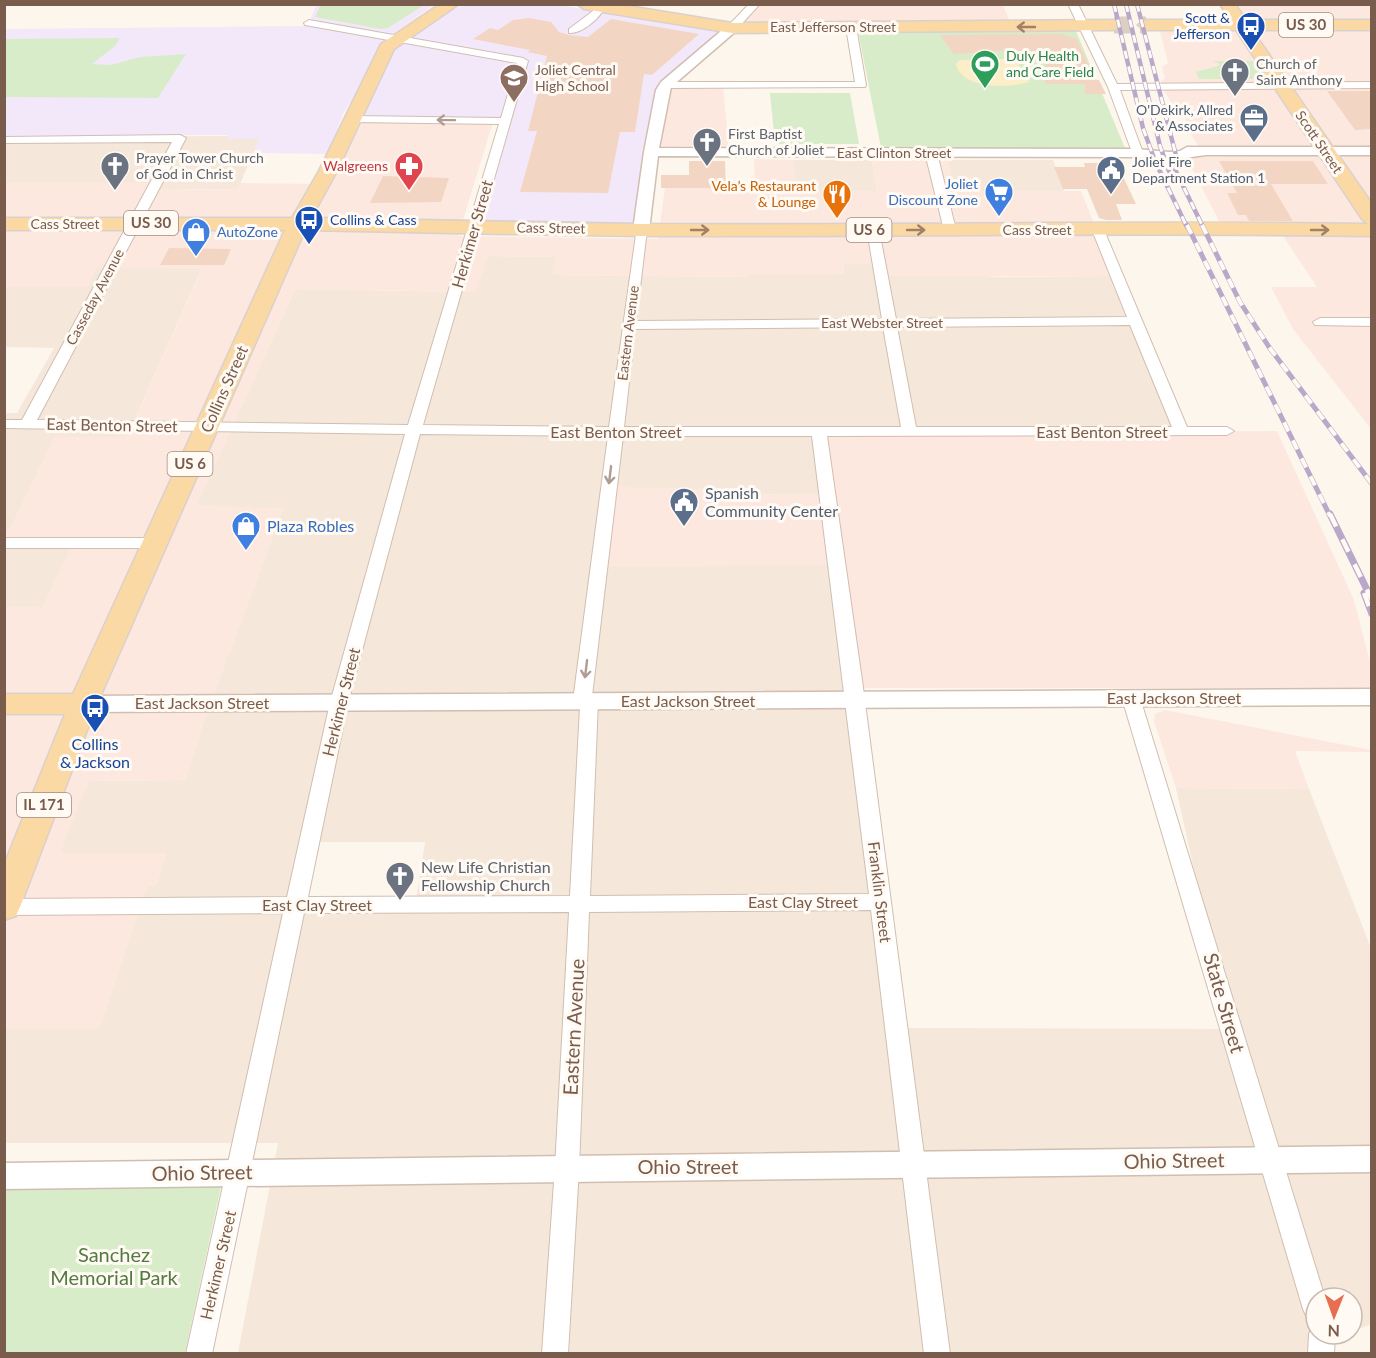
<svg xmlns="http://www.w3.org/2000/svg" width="1376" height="1358" font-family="Lato,sans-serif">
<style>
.residential{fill:#f5e8da;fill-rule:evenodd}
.commercial{fill:#fde8e0}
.education{fill:#f3e8fa}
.green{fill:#d8ecc9}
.sand{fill:#fcefc7}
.building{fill:#f3d5c3}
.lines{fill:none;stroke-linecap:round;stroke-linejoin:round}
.primary-tunnel{stroke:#dcd0c4;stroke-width:17;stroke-dasharray:17 9;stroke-linecap:butt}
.minor-casing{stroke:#d1beb0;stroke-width:2}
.tertiary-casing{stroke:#d1beb0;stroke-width:3}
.primary-casing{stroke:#dad1cd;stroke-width:3}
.minor{fill:#fff;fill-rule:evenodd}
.tertiary{fill:#fff;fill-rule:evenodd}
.primary{fill:#fbd9a5;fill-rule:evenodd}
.rail-far2-casing{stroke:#b9a8c9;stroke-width:4.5}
.rail-far1-casing{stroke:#b9a8c9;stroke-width:5}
.rail-casing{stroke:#b9a8c9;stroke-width:7}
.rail-far2{stroke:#fffaf3;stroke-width:3;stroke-dasharray:8;stroke-linecap:butt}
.rail-far1{stroke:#fffaf3;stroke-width:4;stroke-dasharray:10;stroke-linecap:butt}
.rail{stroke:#fffaf3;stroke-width:4.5;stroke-dasharray:14;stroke-linecap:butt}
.oneway{stroke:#a18267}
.oneway2{stroke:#af9d94}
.labels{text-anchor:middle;stroke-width:6;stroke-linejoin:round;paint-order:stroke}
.far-transit-label{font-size:14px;fill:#164399;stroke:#fffaf3;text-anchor:end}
.far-street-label{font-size:14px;fill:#7a5c4d;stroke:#fffaf3}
.far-leisure-label{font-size:14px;fill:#27864d;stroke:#fffaf3;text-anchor:start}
.far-worship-label{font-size:14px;fill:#5b616d;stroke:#fffaf3;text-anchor:start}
.far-education-label{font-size:14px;fill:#785e54;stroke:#fffaf3;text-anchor:start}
.far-service-label{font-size:14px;fill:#4e5e75;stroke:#fffaf3;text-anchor:end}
.far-health-label{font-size:14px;fill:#be3a42;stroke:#fffaf3;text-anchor:end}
.far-shop-label{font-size:14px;fill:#366cbe;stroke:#fffaf3;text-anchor:end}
.far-food-label{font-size:14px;fill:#c56008;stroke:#fffaf3;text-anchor:end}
.shield{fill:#fffaf3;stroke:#a28b7f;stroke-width:1.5}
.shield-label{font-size:15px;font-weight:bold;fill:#7a5c4d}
.street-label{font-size:16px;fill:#7a5c4d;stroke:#fffaf3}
.service-label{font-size:16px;fill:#4e5e75;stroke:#fffaf3;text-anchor:start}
.shop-label{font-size:16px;fill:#366cbe;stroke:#fffaf3;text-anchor:start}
.transit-label{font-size:16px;fill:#164399;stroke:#fffaf3}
.worship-label{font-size:16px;fill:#5b616d;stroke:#fffaf3;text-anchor:start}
.near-street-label{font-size:20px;fill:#7a5c4d;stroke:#fffaf3}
.near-park-label{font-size:20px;fill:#537a41;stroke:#fffaf3}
</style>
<rect width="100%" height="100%" fill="#fdf6ec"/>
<path class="residential" d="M229 136V139H259L238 189 154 190 157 183H5L4 137Z
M794 160H872L877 191H796Z
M947 160H1053L1064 191H955Z
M487 256 556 257 553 275 747 277V274H844L843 264H875L996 277 1115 276 1180 433 830 494 713 495V489L601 566 839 564 894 1028 1229 1029 1176 788 1309 789 1371 948V1324L1352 1332V1298H1316V1334H1347L1318 1345V1353H238L278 1143H5V1029H99L147 886 156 885 166 853 59 854 88 781 185 780 204 720 283 509 196 506 295 289 475 292ZM305 842H425L415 907H289Z
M96 268H202L127 437H55L5 540V413H17L54 348 5 347V287H87Z
M73 544 43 607H5L4 545Z"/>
<path class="commercial" d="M757 4 1003 5 1012 26 735 27Z
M1228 5H1371V151L1199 148 1189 131 1181 104H1172L1165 92 1161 80 1165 79 1162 67 1168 63 1159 27 1251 26Z
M668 86H723L729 150H654Z
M364 117 494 119 458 236 658 239 665 187 755 189 754 159 794 160 797 191H877L872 160H947L955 191H1081L1115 276H877L875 264H843L844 274H748V277L552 275 556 257 487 256 476 292 295 289 197 505 283 509 204 720 185 780 88 781 60 853H166L156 885 147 886 99 1029H5V607H43L73 544 4 540 55 437H127L202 269 96 268 87 287H5V183H158L154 190 238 189 240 183 332 184Z
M1325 152 1371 229 1221 225 1186 157 1288 156Z
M1327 152H1371V218Z
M1283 236H1371V429L1293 329 1271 287H1317Z
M1277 431 1354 600 1371 666V688H853L838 565 600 566 611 487 713 489 714 495 830 494 823 434Z
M1165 710 1371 750V752L1295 751 1309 789 1176 788 1154 721 1155 714Z"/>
<path class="education" d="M316 5H434L395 32 343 114 328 154 253 153 259 139H229L228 135 5 136 4 29 308 26Z
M464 5H560L717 32 664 84 638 228 478 226 508 120 364 117 395 49 449 11Z"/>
<path class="green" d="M321 4H424V5L388 28 381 29 315 17Z
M858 31H1076L1125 148H881Z
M120 38 115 46 92 64 111 65 140 57 186 54 158 98 5 97V39Z
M1213 61H1253L1264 79H1199L1196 72 1221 65Z
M770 93H850L859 144H775Z
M223 1177 185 1353H5L4 1182Z"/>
<path class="sand" d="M1013 59 1016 60 1029 82C1009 88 962 90 956 64L959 60Z"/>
<path class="building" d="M529 18 551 22 559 32 569 35 588 37 611 19 699 34 652 75 644 74 635 132H620L608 193 520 192 537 131H528L547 56 527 52 530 50 473 39 490 28 498 30 513 20Z
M1062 34 1077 39 1095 80H1099L1106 94H1085V84H1045V58L1032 53 1014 50 954 54 940 35Z
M1327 91H1371V129L1355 130Z
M689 161H725L726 188H661V175H689Z
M1219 161H1313L1328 184H1271L1293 221H1249L1246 215H1238L1227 193H1237Z
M1084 163H1106L1110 173 1121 172 1136 204H1116L1122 220H1106L1099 218 1087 189H1063L1054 167H1085Z
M383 176 449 178 441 202 370 203Z
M169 248 231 249 224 265H160Z"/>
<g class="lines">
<path class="primary-tunnel" d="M1114 25H1146"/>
<g class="minor-casing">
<path id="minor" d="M749 4H760L736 30H728V26Z
M1068 4H1078L1117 84 1372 82V88L1120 90 1143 153 1137 156 1133 155 1108 87Z
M597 5 605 7C600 18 582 34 569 33V29L593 11Z
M309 20 523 58 528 61 423 425 609 427 637 227 641 226 647 230 636 321 882 319 867 230 873 226 879 230 896 319 1127 317 1092 230 1098 226 1104 230 1187 427H1227L1234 431 1227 435 827 436 862 680 950 1354H924L871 910 589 912 579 1168 568 1354H542L555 1168 569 912 304 913 212 1354H186L283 913 4 915V899L287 897 330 703 405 434 4 428V420H22L172 142 4 143V137L180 135 186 138 37 420 408 425 499 124 353 122 347 119 353 116 501 118 517 63 305 25 304 23ZM1130 325 1172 427H916L897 327ZM883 327 901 427H624L635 329ZM420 434 608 436 573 701 580 707 570 896 308 897 348 703ZM623 436H812L869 894 590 896 598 701 592 696Z
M851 24 856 27 866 85 865 87 666 88 661 85 666 82H855L846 27Z
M931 150 937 153 956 230 954 233 950 234 944 230 925 153Z
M1320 318H1372V326L1315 325 1313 322Z
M4 538H155L163 543 155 548H4Z
M1131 692 1137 694 1140 698 1325 1298H1316V1321L1307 1318 1303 1309 1122 698 1125 694Z
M1316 1324V1334H1335L1334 1354H1308L1309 1334 1313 1325Z"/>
</g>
<g class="tertiary-casing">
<path id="tertiary" d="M732 24 736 25 738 28 736 31 671 87 659 148 1137 149 1169 152 1180 151 1187 147H1372V155H1206L1169 160 1137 157 658 156 649 230 641 235 635 233 633 230 644 152 656 90 661 82 728 25Z
M1372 689V705L83 712 75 710 72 704 75 698 83 696Z
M1372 1146V1172L4 1189V1163Z"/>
</g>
<g class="primary-casing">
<path id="primary" d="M440 4H459L394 49 337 171 311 218C421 220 531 223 640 224 883 226 1126 220 1368 224L1362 219 1236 30H1146L1138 25 1146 20H1230L1220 4H1235L1246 20H1372V30H1252L1372 204V236C1129 232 886 237 643 236 530 235 418 232 305 230L97 704 20 907 16 916 4 920V865L65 714H4V694H73L285 230H4V218H292L319 171 381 44Z
M577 4H616L732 23 1114 20 1122 25 1114 30 732 33 584 9Z"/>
</g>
<use href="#minor" class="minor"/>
<use href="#tertiary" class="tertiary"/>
<use href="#primary" class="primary"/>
<g class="rail-far2-casing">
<path id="rail-far2" d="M1114 4 1143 128 1155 161 1187 227
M1126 4 1160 146 1169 171
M1137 4 1179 167
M1170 159 1203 227"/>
</g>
<g class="rail-far1-casing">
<path id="rail-far1" d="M1187 225 1330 516
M1202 225 1240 302 1269 347 1372 484"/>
</g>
<g class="rail-casing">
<path id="rail" d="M1330 514 1372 600
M1364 593 1372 614"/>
</g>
<use href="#rail-far2" class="rail-far2"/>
<use href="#rail-far1" class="rail-far1"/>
<use href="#rail" class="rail"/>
</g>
<defs><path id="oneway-shaft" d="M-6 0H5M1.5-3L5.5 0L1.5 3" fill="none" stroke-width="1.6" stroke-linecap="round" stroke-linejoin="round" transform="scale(1.5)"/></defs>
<g class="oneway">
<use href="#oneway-shaft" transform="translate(1026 27) rotate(180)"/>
<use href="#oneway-shaft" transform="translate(700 230)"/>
<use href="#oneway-shaft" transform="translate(916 230)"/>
<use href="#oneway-shaft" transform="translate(1320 230)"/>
</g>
<g class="oneway2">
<use href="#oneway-shaft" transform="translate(446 120) rotate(-179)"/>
<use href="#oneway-shaft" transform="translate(610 475) rotate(97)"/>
<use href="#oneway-shaft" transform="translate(586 669) rotate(97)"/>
</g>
<defs>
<g id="bus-pin" transform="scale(1.5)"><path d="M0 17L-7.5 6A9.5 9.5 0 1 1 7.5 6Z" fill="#1a4fb4" stroke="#fffaf3"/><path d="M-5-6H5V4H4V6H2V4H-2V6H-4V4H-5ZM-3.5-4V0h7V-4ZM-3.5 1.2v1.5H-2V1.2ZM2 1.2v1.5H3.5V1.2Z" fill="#fff"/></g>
<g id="stadium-pin" transform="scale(1.5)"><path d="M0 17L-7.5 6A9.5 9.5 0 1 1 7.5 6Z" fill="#2e9e5b" stroke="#fffaf3"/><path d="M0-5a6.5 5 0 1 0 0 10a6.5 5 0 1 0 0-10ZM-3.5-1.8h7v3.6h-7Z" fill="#fff"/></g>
<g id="church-pin" transform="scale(1.5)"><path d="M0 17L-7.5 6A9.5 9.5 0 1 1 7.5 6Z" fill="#6b7280" stroke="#fffaf3"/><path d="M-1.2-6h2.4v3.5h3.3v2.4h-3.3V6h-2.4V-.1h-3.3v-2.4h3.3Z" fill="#fff"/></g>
<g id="school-pin" transform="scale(1.5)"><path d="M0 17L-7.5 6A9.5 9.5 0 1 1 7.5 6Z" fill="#8d6e63" stroke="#fffaf3"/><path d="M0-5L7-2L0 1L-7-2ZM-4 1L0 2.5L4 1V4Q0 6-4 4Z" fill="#fff"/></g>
<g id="office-pin" transform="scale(1.5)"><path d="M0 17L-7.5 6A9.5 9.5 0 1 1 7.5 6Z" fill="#5c6f8a" stroke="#fffaf3"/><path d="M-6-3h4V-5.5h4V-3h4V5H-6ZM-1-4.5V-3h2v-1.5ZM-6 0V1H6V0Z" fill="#fff"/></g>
<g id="pharmacy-pin" transform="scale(1.5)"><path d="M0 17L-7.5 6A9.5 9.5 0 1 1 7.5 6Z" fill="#e0444e" stroke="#fffaf3"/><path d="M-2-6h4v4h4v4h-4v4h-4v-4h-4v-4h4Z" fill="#fff"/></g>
<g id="civic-pin" transform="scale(1.5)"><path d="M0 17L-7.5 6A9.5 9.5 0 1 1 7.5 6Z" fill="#5c6f8a" stroke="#fffaf3"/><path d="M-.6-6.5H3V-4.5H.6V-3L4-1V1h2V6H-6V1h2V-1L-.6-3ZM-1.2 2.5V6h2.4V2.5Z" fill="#fff"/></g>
<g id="supermarket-pin" transform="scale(1.5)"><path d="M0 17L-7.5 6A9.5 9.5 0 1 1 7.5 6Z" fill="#3f7fe0" stroke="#fffaf3"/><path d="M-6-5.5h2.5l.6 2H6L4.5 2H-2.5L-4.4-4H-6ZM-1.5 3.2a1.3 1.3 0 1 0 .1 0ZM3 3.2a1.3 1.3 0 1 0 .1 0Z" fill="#fff"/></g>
<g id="restaurant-pin" transform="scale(1.5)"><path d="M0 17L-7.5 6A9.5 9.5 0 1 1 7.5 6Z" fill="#e8710a" stroke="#fffaf3"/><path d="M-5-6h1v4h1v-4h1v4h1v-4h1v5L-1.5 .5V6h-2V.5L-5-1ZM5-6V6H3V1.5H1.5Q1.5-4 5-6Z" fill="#fff"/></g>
<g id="shop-pin" transform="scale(1.5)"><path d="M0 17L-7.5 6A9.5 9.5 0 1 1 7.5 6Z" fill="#3f7fe0" stroke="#fffaf3"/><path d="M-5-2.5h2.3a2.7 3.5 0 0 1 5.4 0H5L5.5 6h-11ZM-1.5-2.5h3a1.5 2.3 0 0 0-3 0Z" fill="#fff"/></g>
</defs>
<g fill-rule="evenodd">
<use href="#bus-pin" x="1251" y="26"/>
<use href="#stadium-pin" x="985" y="64"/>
<use href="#church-pin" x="1235" y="72"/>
<use href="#school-pin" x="514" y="78"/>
<use href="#office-pin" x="1254" y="118"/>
<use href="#church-pin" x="707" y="142"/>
<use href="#church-pin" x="115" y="166"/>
<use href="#pharmacy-pin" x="409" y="166"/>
<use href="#civic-pin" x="1111" y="170"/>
<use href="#supermarket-pin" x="999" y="192"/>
<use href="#restaurant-pin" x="837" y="194"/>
<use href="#bus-pin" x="309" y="220"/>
<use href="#shop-pin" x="196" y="232"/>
<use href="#civic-pin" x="684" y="502"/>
<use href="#shop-pin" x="246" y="526"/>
<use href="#bus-pin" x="95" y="708"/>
<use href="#church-pin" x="400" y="876"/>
</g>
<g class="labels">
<g class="far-transit-label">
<text x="1230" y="23">Scott &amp;<tspan x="1230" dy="16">Jefferson</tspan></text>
<text x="330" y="225" text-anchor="start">Collins &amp; Cass</text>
</g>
<g class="far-street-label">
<text x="833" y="32">East Jefferson Street</text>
<text transform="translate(1319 142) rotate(56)" y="5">Scott Street</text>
<text x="894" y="158">East Clinton Street</text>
<text x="65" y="229">Cass Street</text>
<text transform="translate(551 228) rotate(1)" y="5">Cass Street</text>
<text x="1037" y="235">Cass Street</text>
<text transform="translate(95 297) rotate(-62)" y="5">Casseday Avenue</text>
<text x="882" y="328">East Webster Street</text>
<text transform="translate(628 333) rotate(-83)" y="5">Eastern Avenue</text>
</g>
<g class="far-leisure-label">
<text x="1006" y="61">Duly Health<tspan x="1006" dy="16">and Care Field</tspan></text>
</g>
<g class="far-worship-label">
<text x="1256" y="69">Church of<tspan x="1256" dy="16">Saint Anthony</tspan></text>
<text x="728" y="139">First Baptist<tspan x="728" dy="16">Church of Joliet</tspan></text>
<text x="136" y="163">Prayer Tower Church<tspan x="136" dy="16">of God in Christ</tspan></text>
</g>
<g class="far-education-label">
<text x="535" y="75">Joliet Central<tspan x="535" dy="16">High School</tspan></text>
</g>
<g class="far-service-label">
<text x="1233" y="115">O'Dekirk, Allred<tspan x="1233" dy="16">&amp; Associates</tspan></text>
<text x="1132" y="167" text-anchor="start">Joliet Fire<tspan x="1132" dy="16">Department Station 1</tspan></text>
</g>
<g class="far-health-label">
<text x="388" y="171">Walgreens</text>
</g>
<g class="far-shop-label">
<text x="978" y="189">Joliet<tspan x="978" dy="16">Discount Zone</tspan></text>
<text x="217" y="237" text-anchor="start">AutoZone</text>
</g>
<g class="far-food-label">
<text x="816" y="191">Vela’s Restaurant<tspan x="816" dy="16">&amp; Lounge</tspan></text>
</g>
<g class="shield">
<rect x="1279" y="13" width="54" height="24" rx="4.5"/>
<rect x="124" y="211" width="54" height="24" rx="4.5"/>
<rect x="846.5" y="218" width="45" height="24" rx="4.5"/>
<rect x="167.5" y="452" width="45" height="24" rx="4.5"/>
<rect x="17" y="793" width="54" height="24" rx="4.5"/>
</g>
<g class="shield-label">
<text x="1306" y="30">US 30</text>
<text x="151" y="228">US 30</text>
<text x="869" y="235">US 6</text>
<text x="190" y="469">US 6</text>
<text x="44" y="810">IL 171</text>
</g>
<g class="street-label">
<text transform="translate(472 234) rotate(-74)" y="6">Herkimer Street</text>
<text transform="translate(224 389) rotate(-66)" y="6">Collins Street</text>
<text transform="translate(112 425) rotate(1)" y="6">East Benton Street</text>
<text x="616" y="438">East Benton Street</text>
<text x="1102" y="438">East Benton Street</text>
<text x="1174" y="704">East Jackson Street</text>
<text x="688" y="707">East Jackson Street</text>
<text transform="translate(341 702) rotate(-76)" y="6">Herkimer Street</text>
<text x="202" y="709">East Jackson Street</text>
<text transform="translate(880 892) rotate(83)" y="6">Franklin Street</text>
<text x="803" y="908">East Clay Street</text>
<text x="317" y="911">East Clay Street</text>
<text transform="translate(218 1265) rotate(-77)" y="6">Herkimer Street</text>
</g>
<g class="service-label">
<text x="705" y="499">Spanish<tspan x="705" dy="18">Community Center</tspan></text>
</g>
<g class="shop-label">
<text x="267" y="532">Plaza Robles</text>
</g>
<g class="transit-label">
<text x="95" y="750">Collins<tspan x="95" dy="18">&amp; Jackson</tspan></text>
</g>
<g class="worship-label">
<text x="421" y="873">New Life Christian<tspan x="421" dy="18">Fellowship Church</tspan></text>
</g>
<g class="near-street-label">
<text transform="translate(1224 1003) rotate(74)" y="7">State Street</text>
<text transform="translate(574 1027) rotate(-87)" y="7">Eastern Avenue</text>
<text transform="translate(1174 1161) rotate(-1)" y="7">Ohio Street</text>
<text x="688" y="1174">Ohio Street</text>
<text transform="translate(202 1173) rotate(-1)" y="7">Ohio Street</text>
</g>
<g class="near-park-label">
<text x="114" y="1262">Sanchez<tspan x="114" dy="23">Memorial Park</tspan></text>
</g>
</g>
<rect width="1376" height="1358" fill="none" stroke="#7a5c4d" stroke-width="12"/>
<g transform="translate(1334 1316) rotate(181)"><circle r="28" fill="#fffaf3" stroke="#cabbb1" stroke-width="1.5"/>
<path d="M0-4.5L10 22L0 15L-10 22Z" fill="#e76f51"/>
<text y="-9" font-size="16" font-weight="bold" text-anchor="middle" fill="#7a5c4d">N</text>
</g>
</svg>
